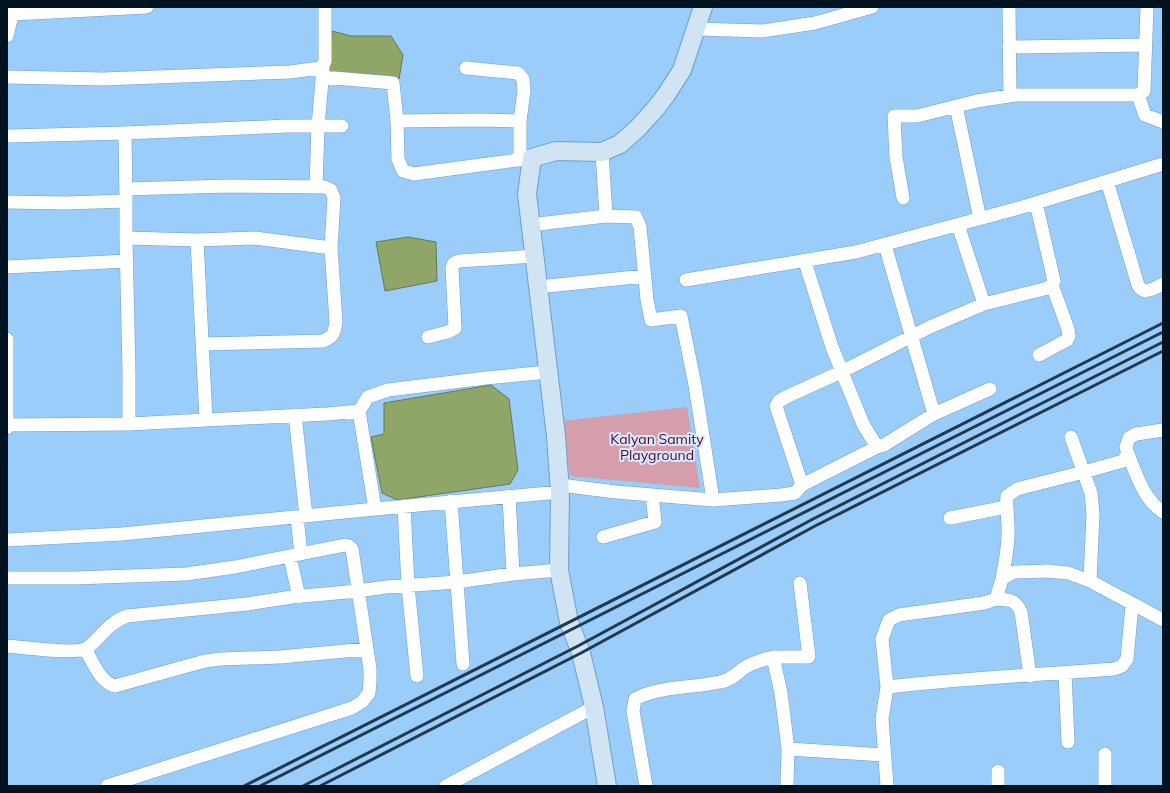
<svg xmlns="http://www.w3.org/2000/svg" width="1170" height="793" font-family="Mulish,sans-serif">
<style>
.green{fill:#d49faa}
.water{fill:#8fa668;stroke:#647a53}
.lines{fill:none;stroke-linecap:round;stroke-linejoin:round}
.street-casing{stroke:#6d9fc9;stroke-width:14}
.secondary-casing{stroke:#6d9fc9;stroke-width:20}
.street{stroke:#fff;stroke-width:13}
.secondary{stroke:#d0e4f4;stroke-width:18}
.rail{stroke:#21394e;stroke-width:3}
.labels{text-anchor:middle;stroke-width:4;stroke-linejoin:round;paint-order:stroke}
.park-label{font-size:14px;fill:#5a0226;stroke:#d6eafd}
</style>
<rect width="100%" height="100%" fill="#9acdf9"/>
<path class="green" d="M687 407 700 488 570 476 563 421Z"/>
<path class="water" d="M332 31 351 36H391L403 55 399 79 329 76Z
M408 237 436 242 437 281 385 291 376 242Z
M491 385 509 399 518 470 510 484 397 500 382 493 371 437 384 434V403Z"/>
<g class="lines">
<g class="street-casing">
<path id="street" d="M1009 7 1010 96
M13 14 147 7
M696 29 762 31 815 23 872 7
M7 36 14 7
M1009 47 1145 45
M466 68 518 73 523 79 524 91 520 121V160
M7 77 103 79 290 72 320 68 323 66 325 61V7
M322 77 393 83 397 121 398 159 403 171 414 174 532 158
M1138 95 1145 115 1163 122
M956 106 980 219
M397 121 481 120 520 121
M7 136 125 133 288 126H342
M602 152 606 216
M1107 181 1138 285 1141 289 1145 291 1153 289 1163 284
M316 187 318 126 323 70
M126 189 228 186 325 187 331 190 334 198 331 248 336 322C334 334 334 336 323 341L203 344
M903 198 896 157 894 116H917L977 101 1015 95H1138L1144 91 1147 7
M126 201V238L197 240 255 238 331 248
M7 202 65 203 126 201 125 133
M530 225 606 216 636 217 640 227 647 300 651 320 681 316 695 385 713 500 781 495 795 493 802 485 776 406 779 401 786 397 843 371 930 327 984 304 1048 288 1052 285 1054 281 1036 203
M958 225 984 304
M885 245 934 414
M805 262 832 347 863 424 877 447 884 445 934 414 990 389
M7 267 127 261
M686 280 856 252 1026 206 1163 164
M538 287 645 276
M428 337 448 332 455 328 452 268 454 263 459 261 535 256
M7 339V428
M1039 355 1067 340 1069 336 1068 329 1052 285
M359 411 375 509 560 492
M295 415 306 516
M206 420 327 414 359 411 368 397 388 390 486 378 548 372
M129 424 206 420 197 240
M7 425 129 424V372L126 238
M1071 437 1091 493 1093 514 1090 581
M1128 454C1136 474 1144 500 1163 512
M560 485 616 492 713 500
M802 485 877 447
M509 496 513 574
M451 501 463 664
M404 506 408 586 417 676
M297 517 301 554
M950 518 1006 507
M603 537 655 522 652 495
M7 540 122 534 375 509
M290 557 299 597
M7 578H75L186 574 235 567 345 545 349 546 352 549 370 669V682L369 693 362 702 352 708 107 786
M1002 579C1005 562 1009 545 1008 528 1008 517 1006 507 1007 496L1017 489 1084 472 1123 461 1128 454 1126 447 1129 438 1136 434 1163 430
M996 599C1010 600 1015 599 1021 612L1030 676
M7 646C21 647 77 655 87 648 102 637 107 623 127 616L247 604 292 597 358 591 386 587 457 582 513 574 559 570
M85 649C93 662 100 682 115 686L205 661 221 659 280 657 367 649
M1065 673 1068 742
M887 687C963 678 1038 675 1114 669L1122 666 1127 659 1132 605
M788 749 884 755
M998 771V786
M446 786 594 707
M646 786 633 711 635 699C659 686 694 688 720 682 731 680 736 674 744 668 753 662 763 660 773 657
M787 786 788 749 781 693 773 657H809L800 583
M887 786 882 719 887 687 882 639 889 620 899 615 984 603 996 599 1002 579 1014 572 1047 571 1068 573 1090 581 1163 620
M1105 786V754"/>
</g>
<g class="secondary-casing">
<path id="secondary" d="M607 786 594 707 581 653 569 622 559 570 560 492 556 436 527 194 532 158 556 151 602 152 620 144 638 128 656 108 666 95 682 70 703 7"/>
</g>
<use href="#street" class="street"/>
<use href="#secondary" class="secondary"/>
<path class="rail" d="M244 786 1163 323
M260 786 1163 332
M303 786 578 646 813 519 1163 342
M320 786 581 653 815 526 1163 351"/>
</g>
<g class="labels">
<g class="park-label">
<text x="657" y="444">Kalyan Samity<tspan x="657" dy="16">Playground</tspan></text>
</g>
</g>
<rect width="1170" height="793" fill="none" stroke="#011221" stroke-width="16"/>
</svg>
